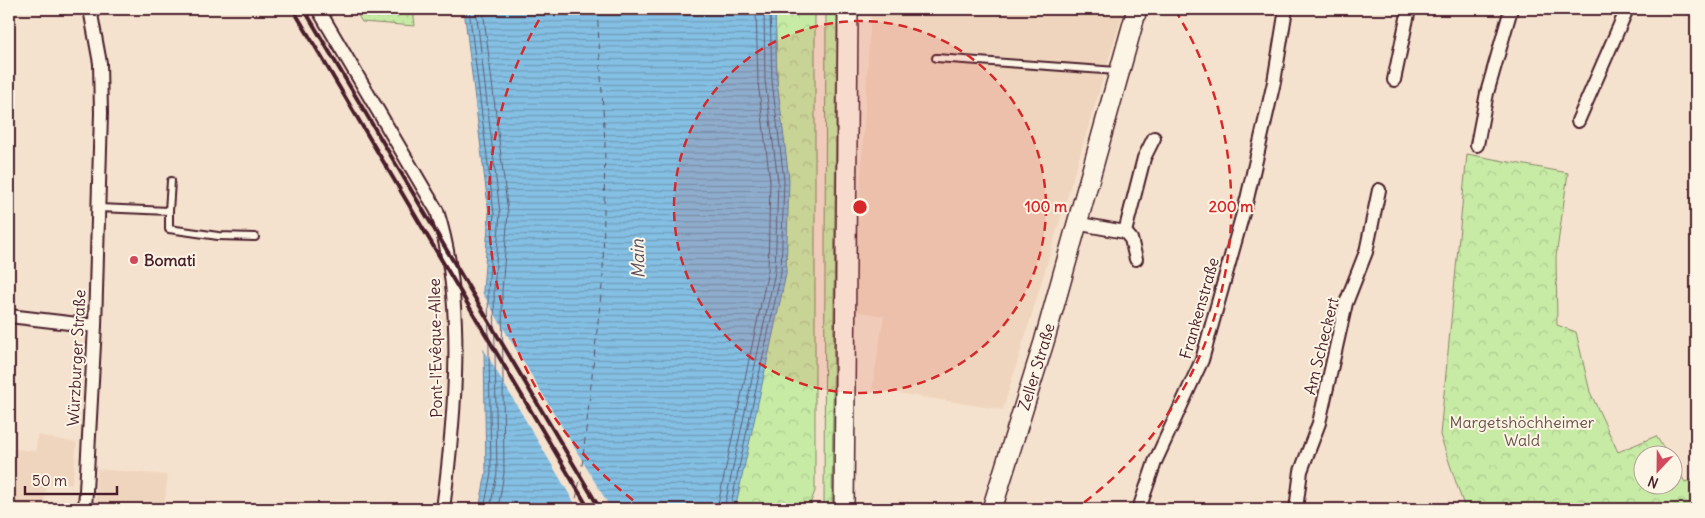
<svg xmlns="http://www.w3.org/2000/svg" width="1705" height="518" font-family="Delius,sans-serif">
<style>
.built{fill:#f0d5be}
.grass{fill:url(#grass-tufts);stroke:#888568}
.forest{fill:url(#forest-crowns);stroke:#888568}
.park{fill:url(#park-dots);stroke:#888568}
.water{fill:url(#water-rules);stroke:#6d809a}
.pier{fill:#f5e2ce}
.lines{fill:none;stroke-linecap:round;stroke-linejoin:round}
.shore{stroke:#615f75;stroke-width:1}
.ferry{stroke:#5b4f62;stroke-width:1;stroke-dasharray:6 5;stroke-linecap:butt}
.lane-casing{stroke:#4a1f2b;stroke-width:10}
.street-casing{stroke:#4a1f2b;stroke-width:16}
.secondary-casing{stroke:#4a1f2b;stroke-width:22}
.lane{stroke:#fcf5e5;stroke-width:6}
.street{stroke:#fcf5e5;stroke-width:12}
.secondary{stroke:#fcf5e5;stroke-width:19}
.rail{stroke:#4a1f2b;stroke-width:4}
.ring{fill:none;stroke:#d62828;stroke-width:2.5;stroke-dasharray:9 6}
.poi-dot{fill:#d1495b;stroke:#fcf5e5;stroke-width:2}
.labels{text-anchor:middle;stroke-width:4;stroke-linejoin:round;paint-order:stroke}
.poi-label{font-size:16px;font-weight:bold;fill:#4a1f2b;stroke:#fcf5e5;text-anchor:start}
.street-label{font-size:16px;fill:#4a1f2b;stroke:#fcf5e5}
.park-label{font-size:16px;fill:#69524a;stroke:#fcf5e5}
.water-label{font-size:18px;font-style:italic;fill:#5b4f62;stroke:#fcf5e5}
.centre{fill:#d62828;stroke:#fcf5e5;stroke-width:2.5}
.ring-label{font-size:15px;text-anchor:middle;font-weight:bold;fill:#d62828;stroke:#fcf5e5;stroke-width:4;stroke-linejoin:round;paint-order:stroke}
</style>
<defs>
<pattern id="grass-tufts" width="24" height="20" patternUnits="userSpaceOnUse" patternTransform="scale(1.25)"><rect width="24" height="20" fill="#c7eba5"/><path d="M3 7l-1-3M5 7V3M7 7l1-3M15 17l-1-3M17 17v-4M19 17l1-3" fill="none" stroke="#acc98e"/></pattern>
<pattern id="forest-crowns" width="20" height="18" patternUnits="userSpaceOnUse" patternTransform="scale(1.25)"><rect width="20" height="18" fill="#c7eba5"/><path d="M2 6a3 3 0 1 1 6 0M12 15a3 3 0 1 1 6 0" fill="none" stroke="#acc98e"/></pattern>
<pattern id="park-dots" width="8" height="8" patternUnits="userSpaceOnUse" patternTransform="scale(1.25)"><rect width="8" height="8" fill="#c7eba5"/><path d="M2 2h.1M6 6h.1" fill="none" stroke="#acc98e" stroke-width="1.8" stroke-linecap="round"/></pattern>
<pattern id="water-rules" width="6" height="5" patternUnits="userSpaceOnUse" patternTransform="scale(1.25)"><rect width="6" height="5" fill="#84c0e4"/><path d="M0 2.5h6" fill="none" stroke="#6e9bb9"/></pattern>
</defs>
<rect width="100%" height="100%" fill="#f5e2ce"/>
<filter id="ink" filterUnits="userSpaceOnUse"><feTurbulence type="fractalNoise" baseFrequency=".02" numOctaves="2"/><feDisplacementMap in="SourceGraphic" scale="10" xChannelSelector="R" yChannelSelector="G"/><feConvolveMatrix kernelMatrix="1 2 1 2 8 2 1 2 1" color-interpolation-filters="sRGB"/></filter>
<g filter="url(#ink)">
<path class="built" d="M871 9H1124L1003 410 872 389 884 316 853 311Z
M37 435 77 443 72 485 47 482 44 509 9 508V448L36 451Z
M97 469 168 475 164 509H95Z"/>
<path class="grass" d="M837 9H840L835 509H832Z"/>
<path class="forest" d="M775 9H815V491L808 509H735L777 80Z
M826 9H837L832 509H824Z
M1467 154 1568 173 1556 257 1557 325 1576 332 1590 392 1618 452 1656 436 1668 455 1642 456V486H1672L1673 462 1685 482 1696 479V509H1465L1440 435Z"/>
<path class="park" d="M354 9H413L415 26 362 22Z"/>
<path class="water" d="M464 9H775L777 80 789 180 786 274 735 509H479L486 473 483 290 489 214Z"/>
<path class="pier" d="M480 289 611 509H578L480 343Z"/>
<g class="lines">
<path class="shore" d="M469 9 494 214 488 290 491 473 484 509
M476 9 500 213 494 290 497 473 490 509
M483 9 508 213 502 291 504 473 498 509
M717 509 768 271 770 181 758 82 756 9
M724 509 775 272 778 181 765 81 764 9
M730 509 781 273 784 180 772 81 770 9"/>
<path class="ferry" d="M574 509 581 475 603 277 605 143 597 9"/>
<g class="lane-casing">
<path id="lane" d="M936 58 1117 71
M99 208 169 211V229L218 236 255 237
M169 211 171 181"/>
</g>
<g class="street-casing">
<path id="street" d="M318 9 437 211C466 301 455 417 443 509
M1394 80 1409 9
M1578 121 1627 9
M1477 145 1487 93 1511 9
M1075 223 1125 232 1131 239 1136 259
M1125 232 1144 158 1154 138
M9 316 95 326
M85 509 95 326 101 113 100 63 90 9
M1139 509 1155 462 1202 360 1247 199 1274 82 1286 9
M1296 509 1301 471 1319 423 1346 303 1366 252 1379 190"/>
</g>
<g class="secondary-casing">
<g id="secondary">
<path d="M844 509 848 9"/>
<path id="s1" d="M992 509 1044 342 1137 9"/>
</g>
</g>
<use href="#lane" class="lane"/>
<use href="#street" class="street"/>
<use href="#secondary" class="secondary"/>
<path class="rail" d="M293 9 589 509
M304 9 600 509"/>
</g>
</g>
<circle cx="860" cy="207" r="186" fill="#d62828" fill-opacity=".12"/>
<g class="ring">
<circle cx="860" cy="207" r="186"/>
<path d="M645 509A371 371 0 0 1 545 10M1175 10A371 371 0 0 1 1075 509"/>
</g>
<circle class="poi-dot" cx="134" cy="260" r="5"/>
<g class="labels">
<g class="poi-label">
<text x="144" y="266">Bomati</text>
</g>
<g class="street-label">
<text transform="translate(1199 308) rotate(-74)" y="6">Frankenstraße</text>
<text transform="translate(1321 346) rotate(-76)" y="6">Am Scheckert</text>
<text transform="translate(435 348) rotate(-91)" y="6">Pont-l'Evêque-Allee</text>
<text transform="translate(76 358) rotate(-87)" y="6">Würzburger Straße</text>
<text dy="6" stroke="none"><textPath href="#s1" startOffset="149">Zeller Straße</textPath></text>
</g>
<g class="park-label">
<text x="1522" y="428">Margetshöchheimer<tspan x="1522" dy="18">Wald</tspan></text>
</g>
<g class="water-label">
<text transform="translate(638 259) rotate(-92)" y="6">Main</text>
</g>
</g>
<circle cx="860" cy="207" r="8" class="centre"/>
<g class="ring-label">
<text x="1046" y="212">100 m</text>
<text x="1231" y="212">200 m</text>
</g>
<rect width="1705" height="518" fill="none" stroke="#fcf5e5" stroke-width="30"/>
<rect x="15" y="15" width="1675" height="488" fill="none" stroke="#4a1f2b" stroke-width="2" filter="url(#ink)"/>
<g transform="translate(1658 470) rotate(202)"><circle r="24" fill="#fcf5e5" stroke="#b59f9b"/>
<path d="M0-4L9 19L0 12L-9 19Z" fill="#d1495b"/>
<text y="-8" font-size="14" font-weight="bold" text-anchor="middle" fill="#4a1f2b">N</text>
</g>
<path d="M25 486v8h92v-8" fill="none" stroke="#4a1f2b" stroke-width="2.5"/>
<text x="32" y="486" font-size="15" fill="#4a1f2b" stroke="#fcf5e5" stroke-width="4" paint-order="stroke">50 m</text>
</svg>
